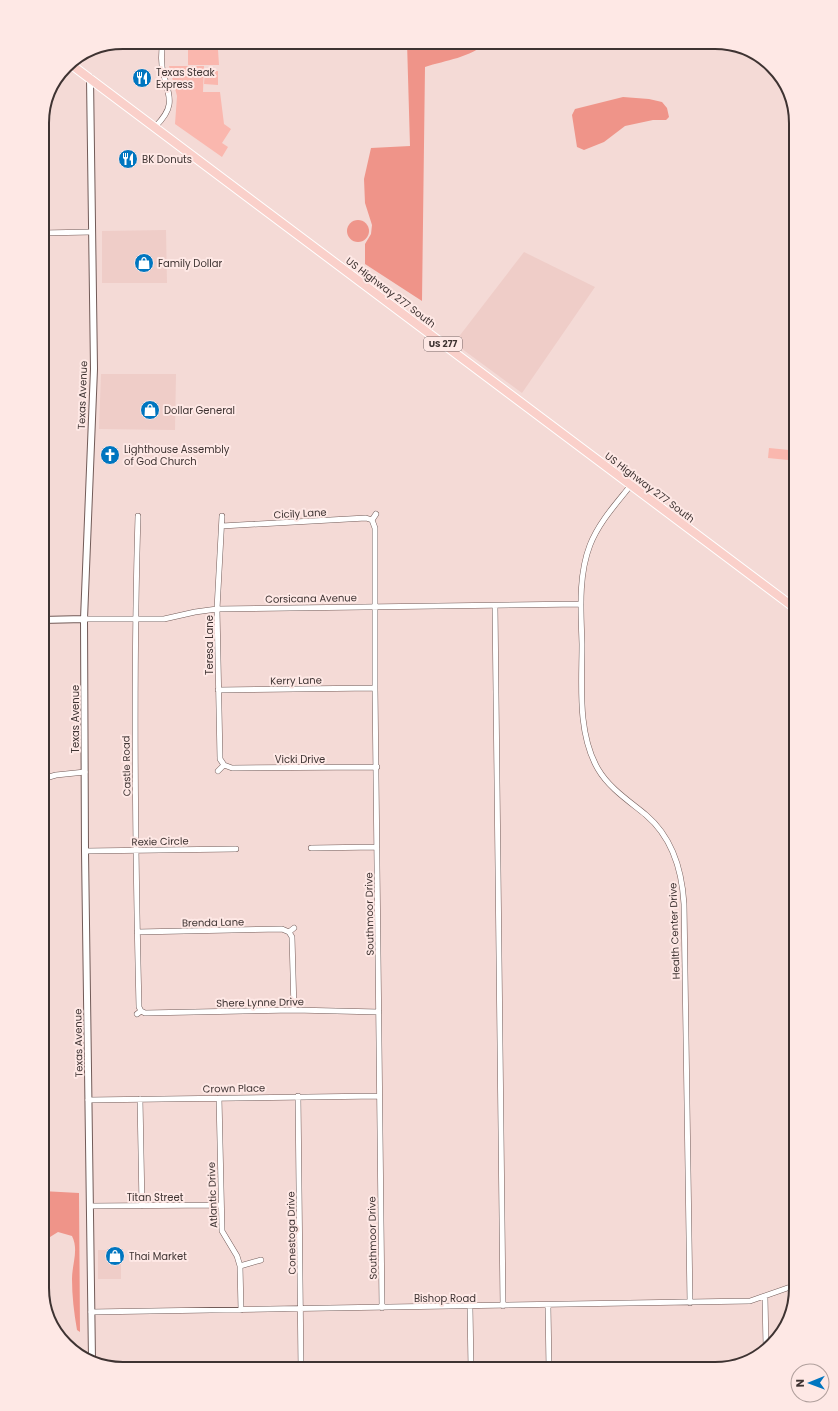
<svg xmlns="http://www.w3.org/2000/svg" width="838" height="1411" font-family="Poppins,sans-serif">
<style>
.built{fill:#efcdc8}
.green{fill:#fab7ae}
.forest{fill:#ef9489}
.water{fill:#ef958a}
.lines{fill:none;stroke-linecap:round;stroke-linejoin:round}
.minor-casing{stroke:#725b58;stroke-width:6}
.tertiary-casing{stroke:#725b58;stroke-width:8}
.trunk-casing{stroke:#fff;stroke-width:10}
.minor{stroke:#fff;stroke-width:5}
.tertiary{stroke:#fff;stroke-width:6}
.trunk{stroke:#fad0ca;stroke-width:8}
.labels{text-anchor:middle;stroke-width:4;stroke-linejoin:round;paint-order:stroke}
.shield{fill:#fee8e5;stroke:#786968;stroke-width:1}
.shield-label{font-size:9px;font-weight:bold;fill:#3e3332}
.poi-label{font-size:10px;fill:#3e3332;stroke:#fee8e5;text-anchor:start}
.street-label{font-size:10px;fill:#3e3332;stroke:#fee8e5}
.rim{fill:none;stroke:#3e3332;stroke-width:2}
</style>
<rect width="100%" height="100%" fill="#f4dad6"/>
<path class="built" d="M166 230 167 283H102V231Z
M524 252 595 287 522 393 454 343Z
M101 374H176L175 430 99 429Z
M98 1250H121V1279H98Z"/>
<path class="green" d="M188 50H218L219 65H188Z
M169 66H204L203 92H220L224 124 231 129 222 143 228 147 222 157 175 124 177 96Z
M205 71H218V85L204 84Z
M769 448 789 450 788 460 768 458Z"/>
<path class="forest" d="M407 42H487C470 58 446 60 425 67L422 301 365 264V244L371 234 372 225 365 203 364 179 371 148 410 146Z
M623 97 649 99 662 102 667 108 669 117 666 120H653L625 126 604 142 584 150 577 147 572 115 575 109Z
M42 1191 79 1193 80 1332 77 1330C74 1313 72 1296 72 1279 72 1264 79 1250 72 1236L58 1232 50 1237 42 1279Z"/>
<path class="water" d="M347 231a11 11 0 1 1 22 0a11 11 0 1 1-22 0Z"/>
<g class="lines">
<g class="minor-casing">
<path id="minor" d="M155 127C174 108 171 100 164 76 161 66 161 53 163 42
M42 233 92 232
M631 485C616 504 599 522 590 545 578 576 581 612 582 644 582 684 577 733 598 769 609 788 629 801 646 815 673 838 682 870 684 904L690 1303
M372 520 375 528V688L382 1308
M222 526 366 518 372 520 376 514
M495 606 503 1306
M84 619H164L195 612 217 609 581 604
M218 690 375 688
M224 765 232 768 377 767
M218 771 224 765 220 759 217 609 222 516
M42 779 56 775 85 772
M311 848 377 847
M85 851 236 849
M294 928 289 932 292 937 294 1010
M137 932 282 929 289 932
M141 1011 145 1013 294 1010 379 1012
M137 1014 141 1011 139 1007C135 843 133 679 138 516
M298 1096 301 1369
M219 1098 222 1231 237 1256 240 1266 241 1310
M140 1099 142 1206
M88 1100 379 1096
M90 1206 220 1205
M240 1266 261 1260
M765 1297 766 1347
M548 1306 549 1369
M470 1307 471 1369
M91 1312 750 1301 796 1285"/>
</g>
<g class="tertiary-casing">
<path id="tertiary" d="M90 78 94 369 84 619 85 851 92 1360
M42 620 84 619"/>
</g>
<g class="trunk-casing">
<path id="trunk" d="M69 63 796 609"/>
</g>
<use href="#minor" class="minor"/>
<use href="#tertiary" class="tertiary"/>
<use href="#trunk" class="trunk"/>
</g>
<defs>
<g id="restaurant-disc" transform="scale(1)"><circle r="9.5" fill="#0076c0" stroke="#fee8e5"/><path d="M-5-6h1v4h1v-4h1v4h1v-4h1v5L-1.5 .5V6h-2V.5L-5-1ZM5-6V6H3V1.5H1.5Q1.5-4 5-6Z" fill="#fff"/></g>
<g id="shop-disc" transform="scale(1)"><circle r="9.5" fill="#0076c0" stroke="#fee8e5"/><path d="M-5-2.5h2.3a2.7 3.5 0 0 1 5.4 0H5L5.5 6h-11ZM-1.5-2.5h3a1.5 2.3 0 0 0-3 0Z" fill="#fff"/></g>
<g id="church-disc" transform="scale(1)"><circle r="9.5" fill="#0076c0" stroke="#fee8e5"/><path d="M-1.2-6h2.4v3.5h3.3v2.4h-3.3V6h-2.4V-.1h-3.3v-2.4h3.3Z" fill="#fff"/></g>
</defs>
<g fill-rule="evenodd">
<use href="#restaurant-disc" x="142" y="78"/>
<use href="#restaurant-disc" x="128" y="159"/>
<use href="#shop-disc" x="144" y="263"/>
<use href="#shop-disc" x="150" y="410"/>
<use href="#church-disc" x="110" y="455"/>
<use href="#shop-disc" x="115" y="1256"/>
</g>
<g class="labels">
<rect class="shield" x="424" y="337" width="38" height="14" rx="3"/>
<g class="shield-label">
<text x="443" y="347">US 277</text>
</g>
<g class="poi-label">
<text x="156" y="76">Texas Steak<tspan x="156" dy="12">Express</tspan></text>
<text x="142" y="163">BK Donuts</text>
<text x="158" y="267">Family Dollar</text>
<text x="164" y="414">Dollar General</text>
<text x="124" y="453">Lighthouse Assembly<tspan x="124" dy="12">of God Church</tspan></text>
<text x="129" y="1260">Thai Market</text>
</g>
<g class="street-label">
<text transform="translate(391 292) rotate(37)" y="4">US Highway 277 South</text>
<text transform="translate(82 395) rotate(-88)" y="4">Texas Avenue</text>
<text transform="translate(650 487) rotate(37)" y="4">US Highway 277 South</text>
<text transform="translate(300 513) rotate(-3)" y="4">Cicily Lane</text>
<text transform="translate(311 598) rotate(-1)" y="4">Corsicana Avenue</text>
<text transform="translate(209 645) rotate(-90)" y="4">Teresa Lane</text>
<text transform="translate(296 680) rotate(-1)" y="4">Kerry Lane</text>
<text transform="translate(75 719) rotate(-90)" y="4">Texas Avenue</text>
<text x="300" y="763">Vicki Drive</text>
<text transform="translate(126 766) rotate(-91)" y="4">Castle Road</text>
<text transform="translate(160 841) rotate(-1)" y="4">Rexie Circle</text>
<text transform="translate(369 914) rotate(-91)" y="4">Southmoor Drive</text>
<text transform="translate(213 922) rotate(-1)" y="4">Brenda Lane</text>
<text transform="translate(674 931) rotate(-92)" y="4">Health Center Drive</text>
<text transform="translate(260 1002) rotate(-1)" y="4">Shere Lynne Drive</text>
<text transform="translate(78 1043) rotate(-91)" y="4">Texas Avenue</text>
<text transform="translate(234 1088) rotate(-1)" y="4">Crown Place</text>
<text transform="translate(212 1195) rotate(-92)" y="4">Atlantic Drive</text>
<text x="155" y="1201">Titan Street</text>
<text transform="translate(291 1233) rotate(-91)" y="4">Conestoga Drive</text>
<text transform="translate(372 1238) rotate(-91)" y="4">Southmoor Drive</text>
<text x="445" y="1302">Bishop Road</text>
</g>
</g>
<path d="M0 0H838V1411H0ZM123 49H715A74 74 0 0 1 789 123V1288A74 74 0 0 1 715 1362H123A74 74 0 0 1 49 1288V123A74 74 0 0 1 123 49Z" fill="#fee8e5" fill-rule="evenodd"/>
<path class="rim" d="M123 49H715A74 74 0 0 1 789 123V1288A74 74 0 0 1 715 1362H123A74 74 0 0 1 49 1288V123A74 74 0 0 1 123 49Z"/>
<g transform="translate(810 1383) rotate(269)"><circle r="19" fill="#fee8e5" stroke="#b1a09d"/>
<path d="M0-3L7 15L0 10L-7 15Z" fill="#0076c0"/>
<text y="-6" font-size="11" font-weight="bold" text-anchor="middle" fill="#3e3332">N</text>
</g>
</svg>
